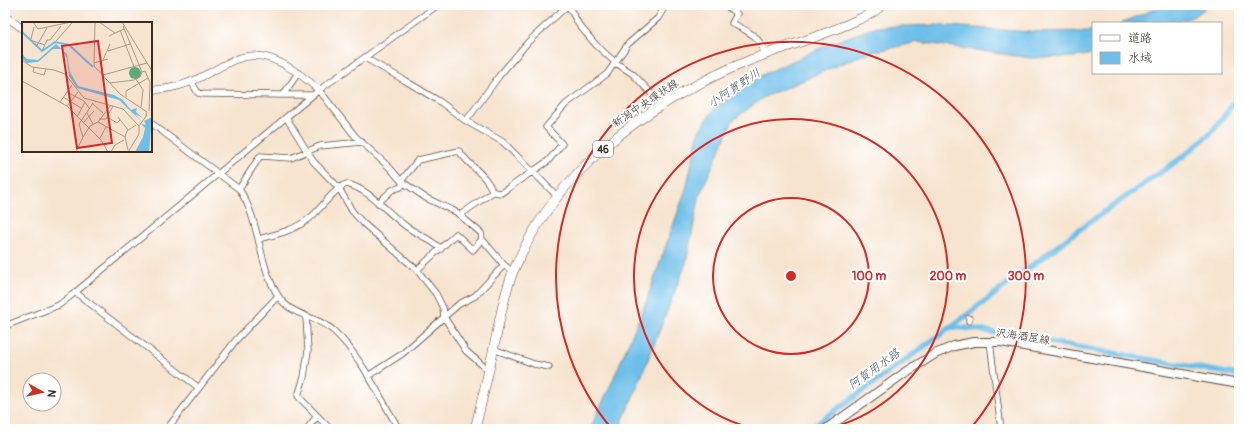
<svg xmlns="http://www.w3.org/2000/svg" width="1244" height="434" font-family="Pangolin,'Klee One',sans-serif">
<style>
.water{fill:#6dbfe9;stroke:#547484}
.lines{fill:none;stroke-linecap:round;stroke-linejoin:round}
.canal{stroke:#6dbfe9;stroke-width:5.5}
.minor-casing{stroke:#574639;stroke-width:7}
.tertiary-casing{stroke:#574639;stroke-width:8}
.secondary-casing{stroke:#574639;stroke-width:10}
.primary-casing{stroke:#574639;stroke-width:10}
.minor{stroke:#fff;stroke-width:5.5}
.tertiary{stroke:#fff;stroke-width:7}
.secondary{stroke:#fff;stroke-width:8}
.primary{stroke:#fff;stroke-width:9}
.ring{fill:none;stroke:#d62828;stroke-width:2}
.labels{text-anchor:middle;stroke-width:4;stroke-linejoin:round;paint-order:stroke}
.shield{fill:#fff;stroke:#766a62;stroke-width:1}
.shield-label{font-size:10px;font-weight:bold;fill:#3b2a1e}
.street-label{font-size:11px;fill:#3b2a1e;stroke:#fff}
.water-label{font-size:12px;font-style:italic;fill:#4c5e65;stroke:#fff}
.inset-river{fill:none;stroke:#6dbfe9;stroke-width:2}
.inset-road{fill:none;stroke:#ac9a88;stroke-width:1}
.view{fill:#d62828;fill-opacity:0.15;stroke:#d62828;stroke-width:2}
.inset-edge{fill:none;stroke:#3b2a1e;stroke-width:2}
.centre{fill:#d62828;stroke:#fff;stroke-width:2}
.ring-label{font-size:12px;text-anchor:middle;font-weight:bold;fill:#d62828;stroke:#fff;stroke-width:4;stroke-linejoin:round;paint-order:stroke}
</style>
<rect width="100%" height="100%" fill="#fff"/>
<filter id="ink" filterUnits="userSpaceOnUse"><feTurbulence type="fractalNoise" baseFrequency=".025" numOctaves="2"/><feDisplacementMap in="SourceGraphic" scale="8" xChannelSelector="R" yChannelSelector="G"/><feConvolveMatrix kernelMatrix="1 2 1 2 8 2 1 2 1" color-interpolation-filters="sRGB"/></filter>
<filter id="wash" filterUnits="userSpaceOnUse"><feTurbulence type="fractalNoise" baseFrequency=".012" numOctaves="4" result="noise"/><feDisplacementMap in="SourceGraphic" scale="16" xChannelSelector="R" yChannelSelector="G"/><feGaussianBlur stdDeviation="0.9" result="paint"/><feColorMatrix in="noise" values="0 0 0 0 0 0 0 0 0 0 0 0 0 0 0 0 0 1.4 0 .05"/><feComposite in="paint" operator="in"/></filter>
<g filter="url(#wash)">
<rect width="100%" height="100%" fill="#f7e4cf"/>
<path class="water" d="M1165 5H1208C1187 29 1149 23 1121 23Z
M935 25 1030 32 1093 31V54L1076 57 1031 58 918 42 864 54 764 97 733 120 700 194 686 263 638 385 619 429H590L612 382 646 302 686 189 699 131 715 108 751 80 832 43 875 27Z"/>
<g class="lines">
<path class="canal" d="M951 327 974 329 1239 375
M810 429 951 327 1084 226 1184 156 1212 132 1239 96"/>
</g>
</g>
<g filter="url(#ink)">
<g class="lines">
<g class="minor-casing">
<path id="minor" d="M568 5 579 25 596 45 616 63 633 74 663 106
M725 5 737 14 732 23C750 33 758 34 765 54
M365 58 404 80 439 101 466 121 503 142 557 196
M191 81 198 93 203 94 283 95 298 73
M319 90 355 136 390 168 401 181 426 198 456 212 481 233 482 239 504 265 513 272
M283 95H313
M286 117 313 161 339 188 352 211 364 224 417 270
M466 121 499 76 528 42 568 5
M151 123 239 189C261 221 257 264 279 297 292 317 319 316 335 332 363 359 379 396 399 429
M401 181 418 160 459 151C469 166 486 174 493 192
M239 189 260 156 291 158 320 146 362 142
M493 192 501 193 548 161 562 144 546 127 566 104 607 74 628 44 658 18 666 5
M378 203 392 190 401 187 403 183
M460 215 493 192
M259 239C278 234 295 230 310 218 321 209 336 186 347 184 371 190 388 214 407 227 419 235 431 239 441 249
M482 239 473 250 456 234 417 270 436 294 443 308 444 317 466 351 488 370
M75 292 199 388
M306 317 308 351 304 377 298 396 330 429
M969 318V321
M5 326 59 305 72 295 319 90 438 5
M990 342 1001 429
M493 349 534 364 549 367
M368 376 402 354 459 304 475 296 504 265
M171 425 175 429
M167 429 236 340 278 296
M307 429 317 416"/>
</g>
<g class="tertiary-casing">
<path id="tertiary" d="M5 16 23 29
M151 90C229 88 234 14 319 90"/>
</g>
<g class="secondary-casing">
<path id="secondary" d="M826 429 903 374 935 354 954 346 974 342H1001L1239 384"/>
</g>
<g class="primary-casing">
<path id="primary" d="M475 429C482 400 489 371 495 342 500 319 504 294 513 272 556 169 648 102 748 61 783 47 820 37 855 21 864 17 875 13 882 5"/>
</g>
<use href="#minor" class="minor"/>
<use href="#tertiary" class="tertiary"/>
<use href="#secondary" class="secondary"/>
<use href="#primary" class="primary"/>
</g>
</g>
<g class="ring">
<circle cx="791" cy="276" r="78"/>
<path d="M756 429A157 157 0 1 1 826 429"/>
<path d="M612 429A235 235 0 1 1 970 429"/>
</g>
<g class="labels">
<rect class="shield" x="593" y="141" width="20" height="16" rx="3"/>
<g class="shield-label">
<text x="603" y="153">46</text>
</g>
<g class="street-label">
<text transform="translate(645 103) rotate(-34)" y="4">新潟中央環状線</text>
<text transform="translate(1023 336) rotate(9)" y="4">沢海酒屋線</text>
</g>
<g class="water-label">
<text transform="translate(734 88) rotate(-34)" y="4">小阿賀野川</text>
<text transform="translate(874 369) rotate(-36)" y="4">阿賀用水路</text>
</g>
</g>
<g transform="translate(22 22)">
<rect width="130" height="130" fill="#f7e4cf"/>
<path d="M107 51a6 6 0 1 1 12 0a6 6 0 1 1-12 0Z" fill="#5cac78"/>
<path d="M34 22 45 32 48 50 56 64 92 73 101 78 109 88 115 86 114 90 121 96 113 92 119 99 97 78 55 66 47 54 45 36 39 27H31L16 40 5 41 0 36V32L5 37 16 38ZM130 95 127 130H113L121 115 123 106 119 102 124 103 122 99Z" fill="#6dbfe9"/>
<path class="inset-river" d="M0 10 20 29 33 20 47 23 71 45"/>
<path class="inset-road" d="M11 0 16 7 49 0M73 0 72 44 98 72 125 90 124 94M77 0 93 11M100 0 130 49M98 8 112 45M87 14 102 7M9 17 12 5M8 18 23 23M34 19 50 1M14 25 25 6M20 29 25 18H28L39 4M86 29 108 22M0 38 10 45 32 48 43 52 62 76 101 87 117 104M81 38 88 22M72 41 86 37M12 46 11 50 22 53 24 47M120 50 123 49 128 60 127 89M81 53 125 41M114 57 121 68M0 59 45 84 79 118 86 130M88 61 112 58 118 55 120 50 101 4M45 70 62 79 67 86M41 75 59 86M104 75V69L126 56M38 80 50 63M71 82 81 91M45 84 56 70M119 85 121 68M65 91 71 102M55 95 63 80M85 95 95 101 98 98M96 95 106 108M77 97H84L91 84M76 100 103 115M61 101 72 89M117 104 125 93M61 115 68 104 76 100 89 83M78 116 84 105M106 128 103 115 105 109 114 103M54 130 61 115 57 102 71 81M89 130 93 123 102 118M106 130 117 112V104"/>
<path class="view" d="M76 19 90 121 55 126 40 24Z"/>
<rect width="130" height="130" class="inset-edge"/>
</g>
<circle cx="791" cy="276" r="6" class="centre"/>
<g class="ring-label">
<text x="869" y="280">100 m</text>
<text x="948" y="280">200 m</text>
<text x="1026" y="280">300 m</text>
</g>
<rect width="1244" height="434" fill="none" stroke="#fff" stroke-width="20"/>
<rect x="1092" y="22" width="130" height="52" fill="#ffffff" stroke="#b1aaa5"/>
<rect x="1100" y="35" width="20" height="6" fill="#ffffff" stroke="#b1aaa5"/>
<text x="1128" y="42" font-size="12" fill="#3b2a1e">道路</text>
<rect x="1100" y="52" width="20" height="12" fill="#6dbfe9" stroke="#b1aaa5"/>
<text x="1128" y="62" font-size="12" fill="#3b2a1e">水域</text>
<g transform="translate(42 392) rotate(98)"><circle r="19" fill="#ffffff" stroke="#b1aaa5"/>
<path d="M0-3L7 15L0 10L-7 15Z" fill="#c8321e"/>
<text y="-6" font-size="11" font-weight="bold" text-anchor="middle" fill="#3b2a1e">N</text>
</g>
</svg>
